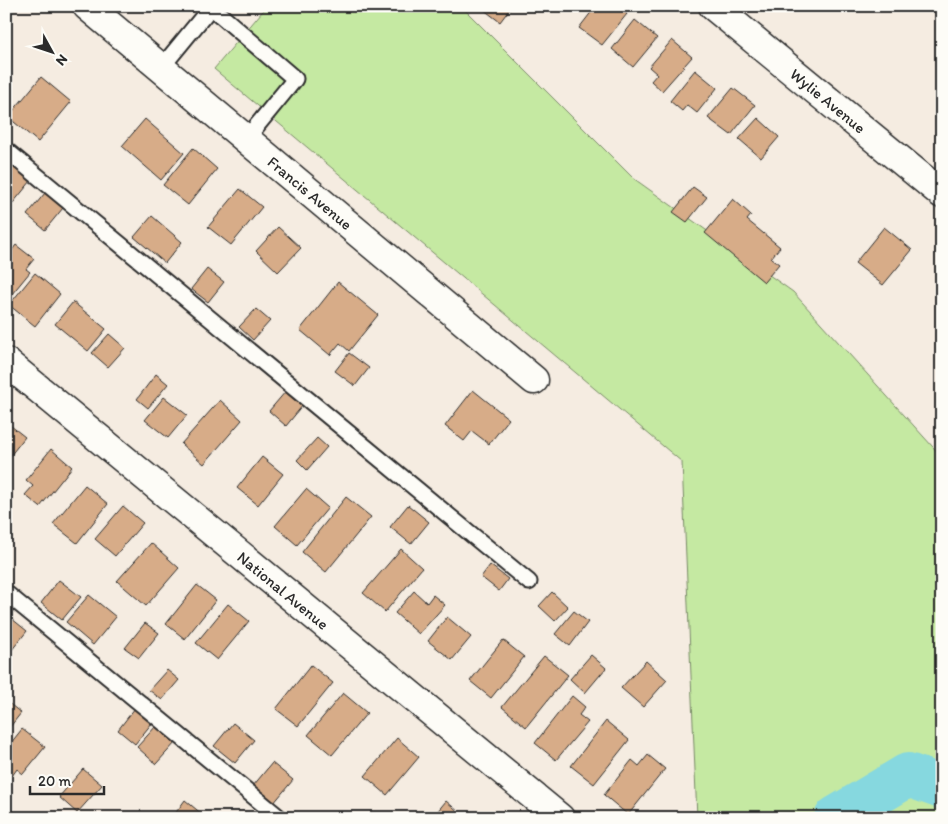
<svg xmlns="http://www.w3.org/2000/svg" width="948" height="824" font-family="Itim,sans-serif">
<style>
.green{fill:#c5e9a2;stroke:#788a66}
.lines{fill:none;stroke-linecap:round;stroke-linejoin:round}
.river{stroke:#86d8df;stroke-width:44}
.building{fill:#d7ac88;stroke:#2b2b2b}
.lane-casing{stroke:#2b2b2b;stroke-width:19}
.street-casing{stroke:#2b2b2b;stroke-width:31}
.lane{stroke:#fdfcf7;stroke-width:15}
.street{stroke:#fdfcf7;stroke-width:28}
.labels{text-anchor:middle;stroke-width:4;stroke-linejoin:round;paint-order:stroke}
.street-label{font-size:16px;fill:#2b2b2b;stroke:#fdfcf7}
</style>
<rect width="100%" height="100%" fill="#f5ece1"/>
<filter id="ink" filterUnits="userSpaceOnUse"><feTurbulence type="fractalNoise" baseFrequency=".02" numOctaves="2"/><feDisplacementMap in="SourceGraphic" scale="10" xChannelSelector="R" yChannelSelector="G"/><feConvolveMatrix kernelMatrix="1 2 1 2 8 2 1 2 1" color-interpolation-filters="sRGB"/></filter>
<g filter="url(#ink)">
<path class="green" d="M267 6H461L633 178 793 292 942 457V818H697L682 462 214 69Z"/>
<g class="lines">
<path class="river" d="M836 818 908 775 942 787"/>
</g>
<path class="building" d="M485 6H512L500 22 483 9Z
M596 6H617L627 14 602 45 579 28Z
M635 20 657 38 633 67 612 49Z
M672 40 692 57 662 91 651 81 657 74 649 67Z
M695 70 717 88 697 113 687 105 682 111 670 101Z
M41 77 71 102 38 142 8 117Z
M733 88 755 105 731 135 708 118Z
M758 118 779 137 761 158 739 139Z
M145 119 184 153 161 180 122 146Z
M193 148 217 169 188 205 163 185Z
M13 166 31 181 13 203 6 197V174Z
M693 187 707 197 687 222 673 212Z
M240 189 262 207 231 245 208 227Z
M45 193 63 208 45 230 27 215Z
M733 199 751 215 747 220 780 247 771 258 779 264 764 282 705 233Z
M152 216 182 242 165 263 134 237Z
M278 227 301 248 278 272 256 251Z
M884 227 912 250 883 285 855 263Z
M16 245 34 259 26 269 30 272 7 300 6 258Z
M207 269 224 282 208 302 191 289Z
M35 273 60 294 35 326 9 305Z
M338 282 378 315 349 351 340 343 330 355 300 330Z
M73 302 106 329 88 351 55 324Z
M256 309 270 321 253 340 239 327Z
M109 334 125 348 108 367 92 353Z
M349 353 369 368 355 386 335 371Z
M156 374 168 384 148 408 137 399Z
M473 390 509 419 489 444 472 431 464 441 445 426Z
M286 391 303 405 286 426 269 411Z
M164 397 187 415 168 438 145 420Z
M220 400 242 420 204 464 181 444Z
M6 422 25 437 6 461Z
M317 438 327 447 307 470 297 460Z
M51 449 72 467 40 507 25 495 33 486 26 480Z
M262 457 283 474 258 505 237 488Z
M85 485 108 504 77 543 53 524Z
M306 489 328 508 297 545 275 526Z
M346 497 371 517 326 572 302 552Z
M408 505 429 522 411 544 390 527Z
M123 506 143 523 115 556 95 539Z
M151 543 179 568 146 606 117 581Z
M401 549 422 568 385 612 363 593Z
M490 565 508 579 499 591 481 577Z
M59 580 81 597 62 620 41 603Z
M197 585 216 600 185 639 166 624Z
M414 591 427 603 433 595 445 605 419 634 395 613Z
M552 592 568 607 555 621 539 606Z
M89 595 116 617 93 645 66 622Z
M228 604 249 621 217 660 196 643Z
M574 611 588 622 570 646 555 634Z
M6 614 27 631 11 651 6 647Z
M447 617 471 637 452 660 428 641Z
M145 623 159 633 139 658 125 648Z
M503 640 524 657 491 698 470 681Z
M591 655 606 668 585 693 570 679Z
M544 656 568 675 526 727 502 707Z
M646 661 667 680 643 707 621 688Z
M311 665 333 683 298 726 276 709Z
M167 670 179 680 162 700 149 690Z
M343 693 367 713 332 755 308 735Z
M572 696 585 707 579 715 588 722 556 760 535 743Z
M6 701 21 713 6 732Z
M135 708 152 723 135 744 118 730Z
M606 721 629 740 594 784 571 766Z
M233 723 254 740 235 763 214 746Z
M157 725 176 742 156 764 137 747Z
M22 729 45 747 23 774 17 769 12 776 6 771V749Z
M397 738 419 757 387 795 365 776Z
M648 755 665 769 628 815 604 795 632 760 639 766Z
M272 763 293 780 273 804 253 786Z
M83 769 102 785 77 813 59 797Z
M185 800 203 815 200 818H172Z
M446 801 466 818H432Z"/>
<g class="lines">
<g class="lane-casing">
<path id="lane" d="M161 68 211 7 295 79 246 139
M6 150 529 582
M6 593 280 818"/>
</g>
<g class="street-casing">
<g id="street">
<path id="s1" d="M87 6 534 380"/>
<path id="s2" d="M713 6 942 194"/>
<path id="s3" d="M6 362 560 818"/>
</g>
</g>
<use href="#lane" class="lane"/>
<use href="#street" class="street"/>
</g>
</g>
<g class="labels">
<g class="street-label">
<text dy="6" stroke="none"><textPath href="#s2" startOffset="149">Wylie Avenue</textPath></text>
<text dy="6" stroke="none"><textPath href="#s1" startOffset="291">Francis Avenue</textPath></text>
<text dy="6" stroke="none"><textPath href="#s3" startOffset="359">National Avenue</textPath></text>
</g>
</g>
<rect width="948" height="824" fill="none" stroke="#fdfcf7" stroke-width="25"/>
<rect x="12" y="12" width="923" height="799" fill="none" stroke="#2b2b2b" stroke-width="2" filter="url(#ink)"/>
<g transform="translate(52 52) rotate(130)" stroke="#fdfcf7" stroke-width="4" paint-order="stroke">
<path d="M0-4L9 19L0 12L-9 19Z" fill="#2b2b2b"/>
<text y="-8" font-size="14" font-weight="bold" text-anchor="middle" fill="#2b2b2b">N</text>
</g>
<path d="M30 786v8h74v-8" fill="none" stroke="#2b2b2b" stroke-width="2.5"/>
<text x="38" y="786" font-size="15" fill="#2b2b2b" stroke="#fdfcf7" stroke-width="4" paint-order="stroke">20 m</text>
</svg>
